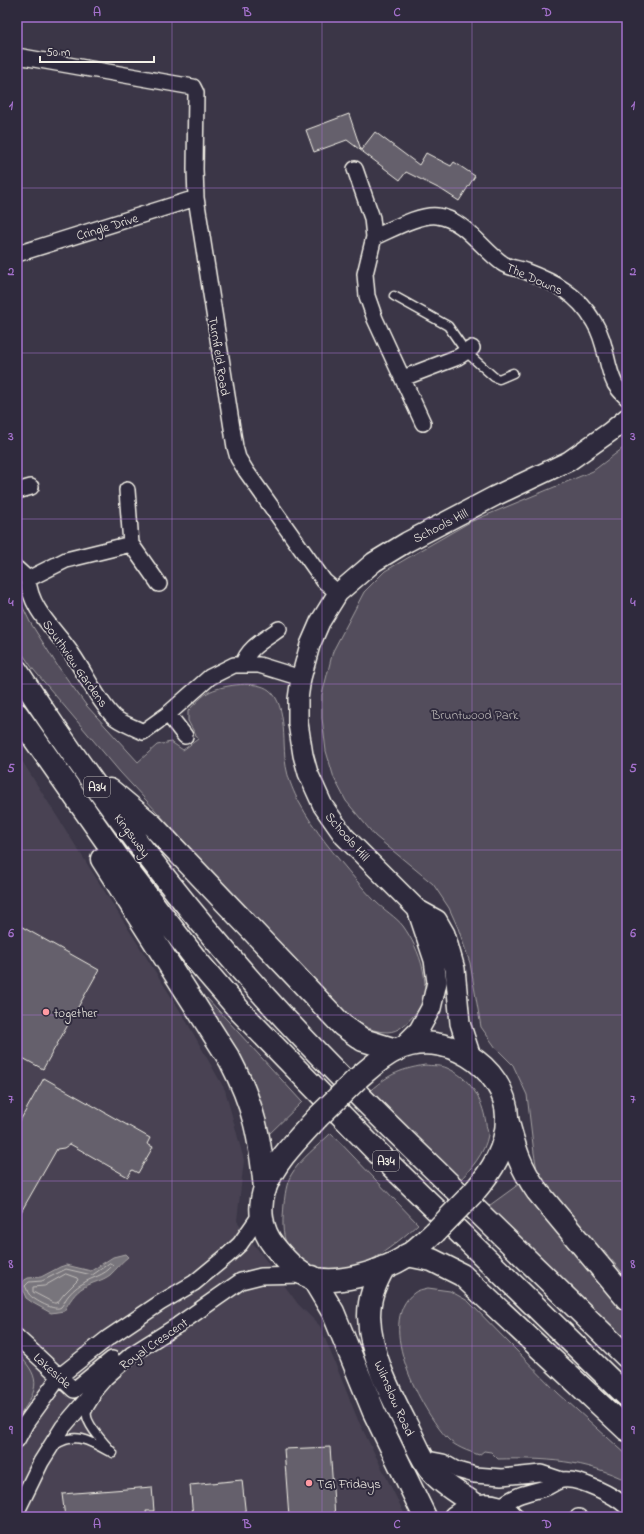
<svg xmlns="http://www.w3.org/2000/svg" width="644" height="1534" font-family="'Indie Flower',sans-serif">
<style>
.built{fill:#484352}
.green{fill:#534e5c;stroke:#a4a0a2}
.water{fill:#78747b;stroke:#aaa6a7}
.lines{fill:none;stroke-linecap:round;stroke-linejoin:round}
.shore{stroke:#c2bfbc;stroke-width:1}
.building{fill:#65616c;stroke:#f4f1e8}
.service-casing{stroke:#f4f1e8;stroke-width:11}
.minor-casing{stroke:#f4f1e8;stroke-width:18}
.tertiary-casing{stroke:#f4f1e8;stroke-width:22}
.secondary-casing{stroke:#f4f1e8;stroke-width:25}
.trunk-casing{stroke:#f4f1e8;stroke-width:25}
.service{stroke:#2f2a3d;stroke-width:8}
.minor{stroke:#2f2a3d;stroke-width:15}
.tertiary{stroke:#2f2a3d;stroke-width:19}
.secondary{stroke:#2f2a3d;stroke-width:22}
.trunk{stroke:#2f2a3d;stroke-width:22}
.secondary-bridge-casing{stroke:#f4f1e8;stroke-width:25;stroke-linecap:butt}
.secondary-bridge{stroke:#2f2a3d;stroke-width:22}
.grid{fill:none;stroke:#a571cd;stroke-width:1;stroke-opacity:0.55}
.poi-dot{fill:#ff9aa2;stroke:#2f2a3d;stroke-width:1.5}
.labels{text-anchor:middle;stroke-width:4;stroke-linejoin:round;paint-order:stroke}
.shield{fill:#2f2a3d;stroke:#b9b5b5;stroke-width:1}
.shield-label{font-size:12px;font-weight:bold;fill:#f4f1e8}
.street-label{font-size:13px;fill:#f4f1e8;stroke:#2f2a3d}
.park-label{font-size:13px;fill:#bcb8b7;stroke:#2f2a3d}
.poi-label{font-size:13px;fill:#f4f1e8;stroke:#2f2a3d;text-anchor:start}
.neatline{fill:none;stroke:#a571cd;stroke-width:1.5}
.grid-label{font-size:13px;text-anchor:middle;font-weight:bold;fill:#a571cd}
</style>
<rect width="100%" height="100%" fill="#3b3647"/>
<filter id="ink" filterUnits="userSpaceOnUse"><feTurbulence type="fractalNoise" baseFrequency=".025" numOctaves="2"/><feDisplacementMap in="SourceGraphic" scale="8" xChannelSelector="R" yChannelSelector="G"/><feConvolveMatrix kernelMatrix="1 2 1 2 8 2 1 2 1" color-interpolation-filters="sRGB"/></filter>
<g filter="url(#ink)">
<path class="built" d="M17 753 184 1017 225 1090 244 1160 237 1221 298 1304 320 1326 358 1420 406 1517H17Z"/>
<path class="green" d="M627 445V1278L604 1251 600 1255 541 1180 537 1170 534 1153 527 1095 513 1065 496 1048 481 1027 470 963 458 928 449 908 433 884 375 836 346 801 334 778 326 751 322 718V695L333 651 364 592 385 571 470 522 593 471Z
M17 595 30 622 57 665 86 705 138 762 157 745 171 742 183 750 198 739 188 721V711C194 705 202 695 211 691 225 685 256 680 269 690 289 705 281 748 287 771 289 781 294 793 299 802 314 830 335 855 356 880 362 887 369 895 376 902 384 910 396 917 403 926 419 948 437 992 414 1015 407 1023 399 1032 387 1032 368 1032 354 1020 339 1009L120 772 33 669 17 646Z
M207 998 302 1102 266 1137 201 1002Z
M425 1065C432 1066 441 1065 447 1068 470 1078 482 1098 486 1123 486 1126 488 1131 488 1135 485 1153 471 1169 459 1181L366 1094C388 1075 397 1070 425 1065Z
M331 1133 418 1224C401 1240 369 1266 347 1270 326 1274 300 1265 288 1246 281 1235 283 1217 284 1204 285 1195 286 1184 291 1175 300 1159 318 1146 331 1133Z
M519 1184 627 1314V1349L486 1208Z
M428 1288 450 1291 468 1301 558 1393 627 1455V1481C586 1460 544 1458 498 1459L491 1452 484 1451 479 1455C468 1451 455 1447 447 1438 422 1411 374 1323 414 1293 417 1290 424 1289 428 1288Z
M17 1353C45 1381 36 1391 17 1420Z"/>
<path class="water" d="M125 1254 128 1257C121 1262 117 1269 110 1275 102 1281 93 1282 84 1287 75 1292 69 1302 64 1311L51 1313 33 1303 26 1298 20 1283 28 1278 41 1277 60 1267 66 1265 91 1271 113 1257Z"/>
<g class="lines">
<path class="shore" d="M110 1263 113 1265C103 1277 93 1276 82 1284 76 1287 69 1294 66 1299 65 1301 63 1305 61 1307 56 1312 33 1300 29 1294 27 1292 27 1288 25 1286L29 1282 42 1281 66 1269 92 1275Z
M66 1274 77 1278 78 1280 64 1294 57 1303H54L33 1292V1287L44 1286Z"/>
</g>
<path class="building" d="M349 114 361 150 375 132 419 165 426 153 451 166 454 162 475 176 459 201 442 190 406 172 400 180 347 140 314 152 306 130Z
M17 924 99 970 43 1069 17 1055Z
M44 1078 150 1138 147 1144 153 1147 138 1173 132 1170 128 1177 70 1144 64 1148 57 1149 17 1219V1126Z
M330 1447 335 1517H289L284 1449Z
M242 1480 246 1517H193L190 1485Z
M152 1487 154 1511H146L147 1517H65L62 1494Z"/>
<g class="lines">
<g class="service-casing">
<path id="service" d="M394 296 448 326 466 352 494 377 499 379 513 373
M95 1398C93 1402 89 1407 87 1412 84 1423 106 1445 113 1453
M55 1445C75 1432 89 1440 108 1451"/>
</g>
<g class="minor-casing">
<path id="minor" d="M17 56 193 87 196 93 195 169 196 198 235 447 238 458 246 471 324 581 338 593
M355 169 372 218 374 237 365 274 367 296 375 319 423 423
M374 237C391 230 419 214 437 216 464 219 482 249 502 263 508 268 518 268 525 271 554 282 578 294 594 322 607 343 605 364 615 384 618 389 623 394 627 398
M17 254 196 198
M403 378 458 357 472 348
M127 490 131 544
M17 491 31 487
M17 569 28 579C30 610 56 630 72 654 86 674 96 698 113 716 120 723 134 727 143 732L168 714 210 677 234 665H259L301 678
M28 579 66 560 131 544 159 584
M243 664C248 647 266 639 279 629
M168 714 185 736
M17 1337 74 1390 112 1359
M17 1440 26 1423 60 1376 108 1338 160 1303 194 1283 228 1255 240 1244 261 1214
M422 1458 443 1462 457 1470 475 1475 502 1477 541 1473 562 1480
M500 1507C518 1493 525 1494 545 1488 551 1486 556 1481 562 1480 579 1477 615 1496 627 1507
M17 1511 41 1462 63 1427 105 1378 132 1354 178 1325 241 1281 261 1276 304 1275
M578 1517H579"/>
</g>
<g class="tertiary-casing">
<path id="tertiary" d="M417 909 437 920 445 934 455 969 460 1023 471 1057
M401 1048 419 1030 431 1008 437 982 434 960 417 909 344 836 323 806 308 773 303 755 298 723V699L301 678 310 645 320 622 338 593 374 562 407 542 495 496 569 461 610 432 627 418"/>
</g>
<g class="secondary-casing">
<path id="secondary" d="M357 1079C369 1069 381 1057 396 1050 442 1027 506 1066 507 1117 507 1148 492 1171 473 1193
M317 1118C298 1139 275 1161 265 1188 258 1207 261 1230 274 1246 282 1256 293 1269 305 1275 332 1289 383 1271 407 1256 417 1249 426 1240 435 1232
M384 1267C375 1283 369 1297 369 1316 370 1356 391 1395 409 1430 416 1444 422 1460 432 1472 444 1486 462 1495 476 1505
M312 1277 333 1312 374 1412 425 1517
M455 1517C472 1503 497 1500 512 1517"/>
</g>
<g class="trunk-casing">
<path id="trunk" d="M17 671C92 786 175 897 266 998 320 1058 377 1114 435 1170 499 1233 563 1295 627 1357
M17 714 121 862 198 962 240 1011 378 1153 627 1396
M110 790 153 826 342 1025 363 1040 396 1050
M102 859 230 1060C254 1106 260 1137 265 1189
M507 1119C515 1149 519 1165 537 1191L627 1299
M407 1255 432 1260 462 1275 627 1430"/>
</g>
<use href="#service" class="service"/>
<use href="#minor" class="minor"/>
<use href="#tertiary" class="tertiary"/>
<use href="#secondary" class="secondary"/>
<use href="#trunk" class="trunk"/>
<g class="secondary-bridge-casing">
<path id="secondary-bridge" d="M317 1118 357 1079
M435 1232 473 1193"/>
</g>
<use href="#secondary-bridge" class="secondary-bridge"/>
</g>
</g>
<path class="grid" d="M172 17V1517M322 17V1517M472 17V1517M17 188H627M17 353H627M17 519H627M17 684H627M17 850H627M17 1015H627M17 1181H627M17 1346H627"/>
<g class="poi-dot">
<circle cx="46" cy="1012" r="4"/>
<circle cx="309" cy="1483" r="4"/>
</g>
<g class="labels">
<g class="shield">
<rect x="84" y="777" width="26" height="20" rx="3"/>
<rect x="373" y="1151" width="26" height="20" rx="3"/>
</g>
<g class="shield-label">
<text x="97" y="791">A34</text>
<text x="386" y="1165">A34</text>
</g>
<g class="street-label">
<text transform="translate(107 226) rotate(-17)" y="5">Cringle Drive</text>
<text transform="translate(535 278) rotate(24)" y="5">The Downs</text>
<text transform="translate(220 356) rotate(81)" y="5">Turnfield Road</text>
<text transform="translate(440 525) rotate(-27)" y="5">Schools Hill</text>
<text transform="translate(76 663) rotate(55)" y="5">Southview Gardens</text>
<text transform="translate(133 835) rotate(53)" y="5">Kingsway</text>
<text transform="translate(348 836) rotate(49)" y="5">Schools Hill</text>
<text transform="translate(153 1343) rotate(-35)" y="5">Royal Crescent</text>
<text transform="translate(53 1370) rotate(42)" y="5">Lakeside</text>
<text transform="translate(395 1398) rotate(66)" y="5">Wilmslow Road</text>
</g>
<g class="park-label">
<text x="475" y="719">Bruntwood Park</text>
</g>
<g class="poi-label">
<text x="54" y="1017">together</text>
<text x="317" y="1488">TGI Fridays</text>
</g>
</g>
<rect width="644" height="1534" fill="none" stroke="#2f2a3d" stroke-width="44"/>
<path d="M40 56v6h114v-6" fill="none" stroke="#f4f1e8" stroke-width="2"/>
<text x="46" y="56" font-size="12" fill="#f4f1e8" stroke="#2f2a3d" stroke-width="3" paint-order="stroke">50 m</text>
<rect x="22" y="22" width="600" height="1490" class="neatline"/>
<g class="grid-label">
<text x="97" y="16">A</text>
<text x="247" y="16">B</text>
<text x="397" y="16">C</text>
<text x="547" y="16">D</text>
<text x="11" y="109">1</text>
<text x="633" y="109">1</text>
<text x="11" y="275">2</text>
<text x="633" y="275">2</text>
<text x="11" y="440">3</text>
<text x="633" y="440">3</text>
<text x="11" y="606">4</text>
<text x="633" y="606">4</text>
<text x="11" y="772">5</text>
<text x="633" y="772">5</text>
<text x="11" y="937">6</text>
<text x="633" y="937">6</text>
<text x="11" y="1103">7</text>
<text x="633" y="1103">7</text>
<text x="11" y="1268">8</text>
<text x="633" y="1268">8</text>
<text x="11" y="1434">9</text>
<text x="633" y="1434">9</text>
<text x="97" y="1528">A</text>
<text x="247" y="1528">B</text>
<text x="397" y="1528">C</text>
<text x="547" y="1528">D</text>
</g>
</svg>
